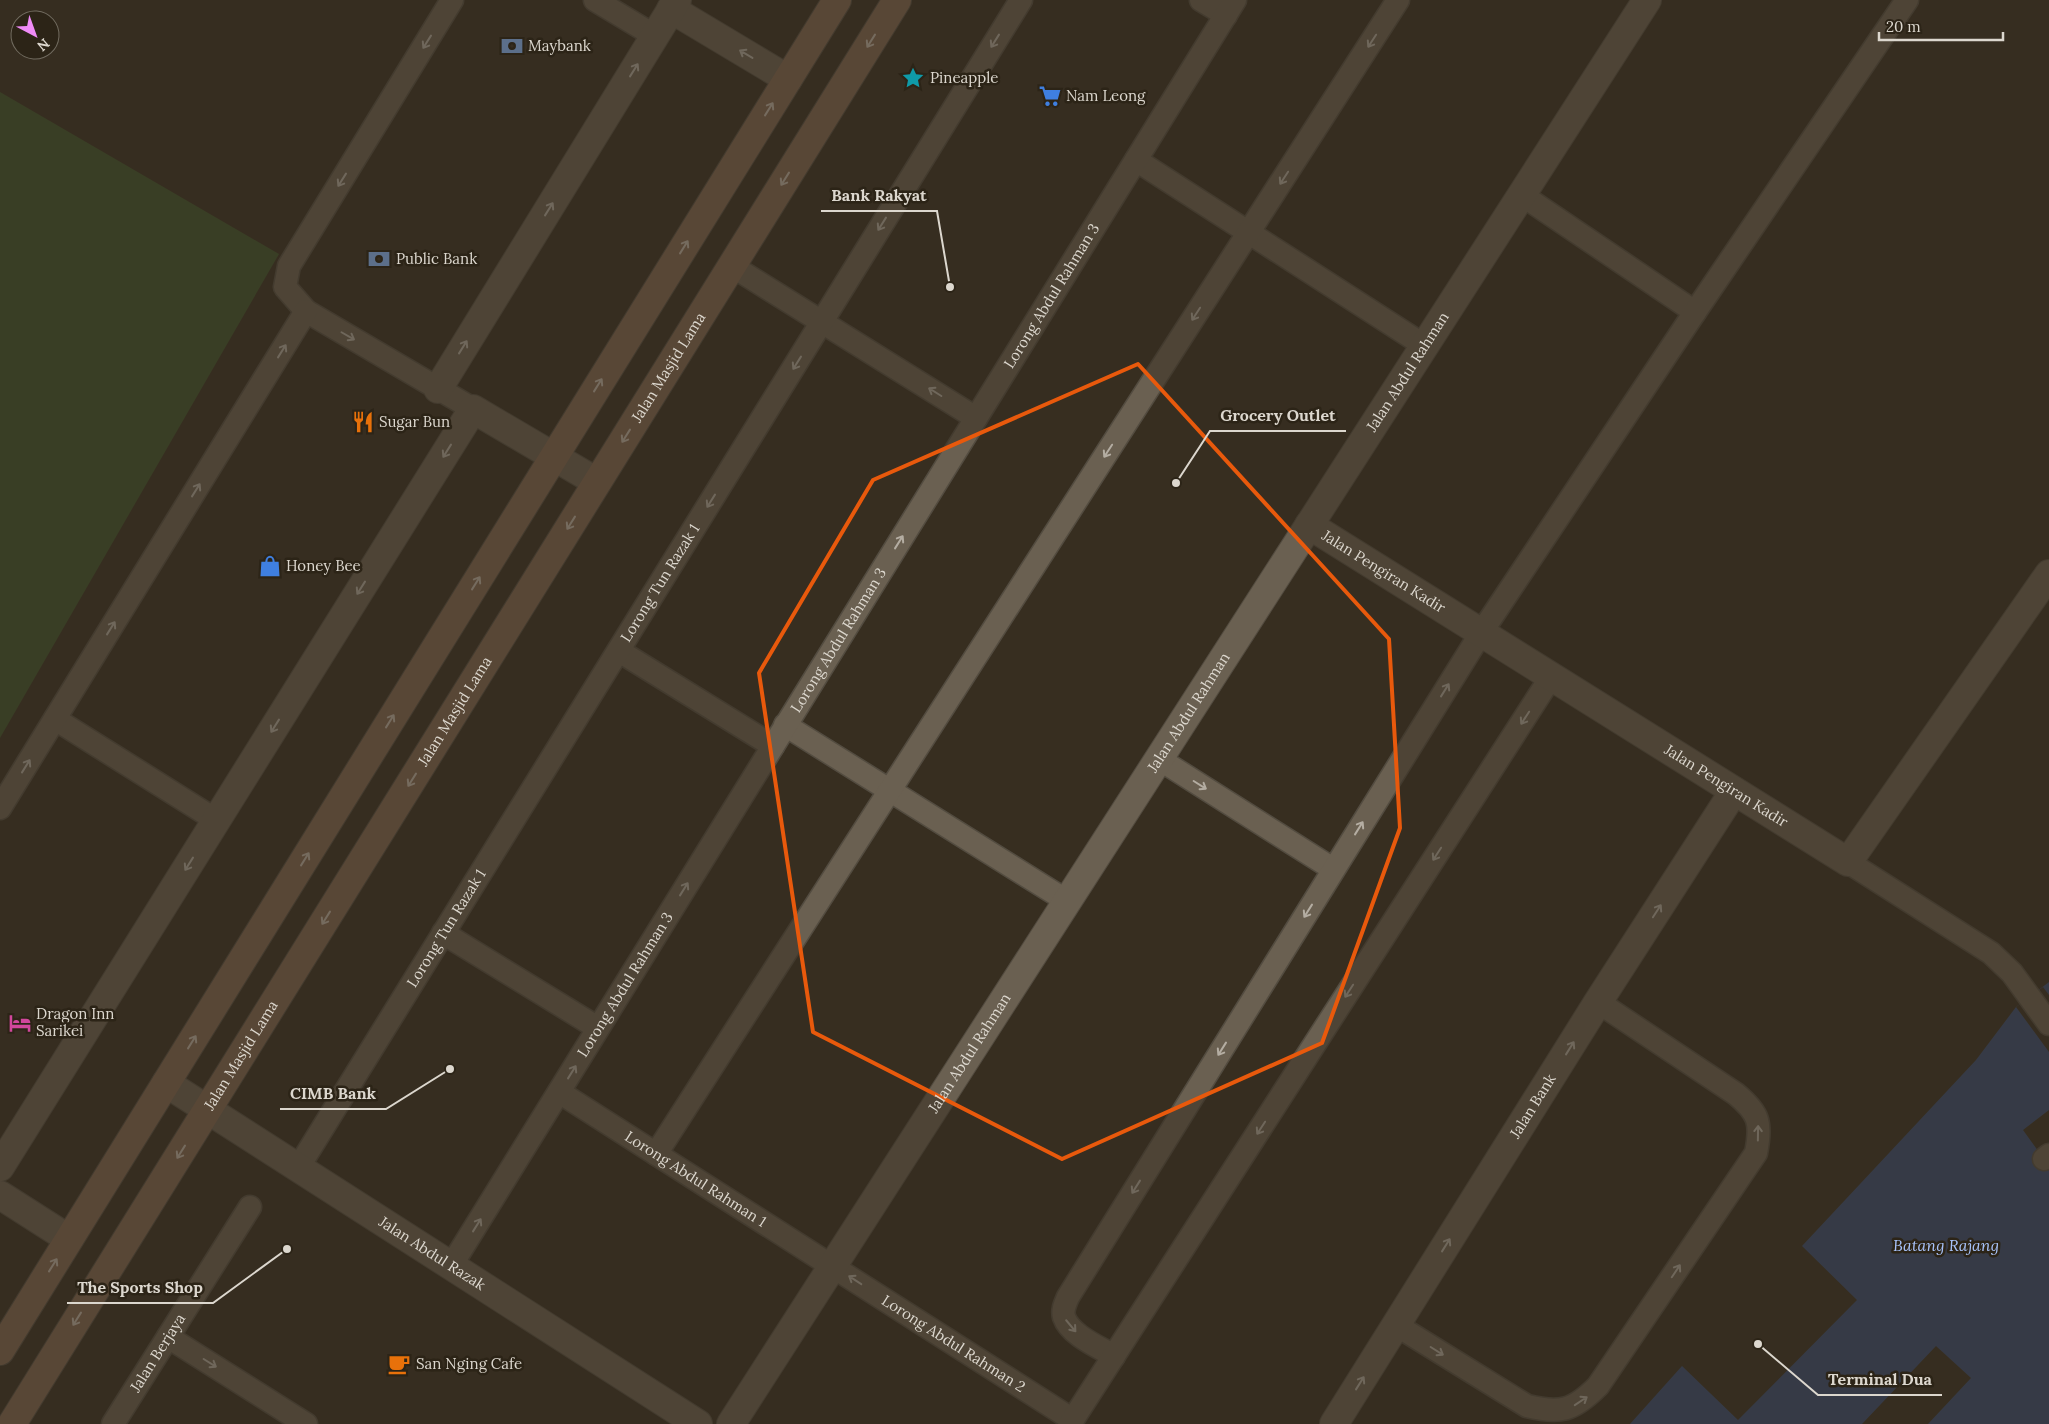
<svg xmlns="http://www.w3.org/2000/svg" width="2049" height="1424" font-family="Lora,serif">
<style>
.green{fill:#3d532b}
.water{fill:#364b74}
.pier{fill:#372e20}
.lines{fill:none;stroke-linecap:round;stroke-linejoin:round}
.service-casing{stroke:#534c40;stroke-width:25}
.minor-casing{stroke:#534c40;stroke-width:30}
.tertiary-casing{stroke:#534c40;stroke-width:30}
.secondary-casing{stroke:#534c40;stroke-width:30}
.service{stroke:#6a6051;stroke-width:22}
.minor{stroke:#6a6051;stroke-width:28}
.tertiary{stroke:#6a6051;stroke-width:28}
.secondary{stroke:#826651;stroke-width:28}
.oneway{stroke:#c1b5a8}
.oneway2{stroke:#b4ada2}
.marked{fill:none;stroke:#e8590c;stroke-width:4;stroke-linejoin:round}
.labels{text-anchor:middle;stroke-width:5;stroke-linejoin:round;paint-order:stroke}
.poi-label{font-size:15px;fill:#dcd7ce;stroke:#2c2417;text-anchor:start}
.street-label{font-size:15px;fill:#dcd7ce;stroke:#2c2417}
.water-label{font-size:16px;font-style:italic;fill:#a7c2f9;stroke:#2c2417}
.leader{fill:none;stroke:#dcd7ce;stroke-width:2}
.callout-dot{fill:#dcd7ce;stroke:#2c2417;stroke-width:2}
.callout-label{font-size:16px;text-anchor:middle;font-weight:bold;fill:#dcd7ce;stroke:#2c2417;stroke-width:5;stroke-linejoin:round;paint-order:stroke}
</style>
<rect width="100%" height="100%" fill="#372e20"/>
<path class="green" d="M0 92 279 254 0 738Z"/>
<path class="water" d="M2049 982V1424H1630L1682 1366 1738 1420 1857 1300 1802 1246 1976 1060 2016 1007Z"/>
<path class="pier" d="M2043 987 2049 995V1052L2016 1007Z
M2049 1110V1166L2023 1130Z
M1936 1346 1971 1378 1928 1424H1862Z"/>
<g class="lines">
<g class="service-casing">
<g id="service">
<path d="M452 0 289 266 285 287 306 311 473 409"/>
<path d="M595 0 655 36"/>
<path d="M1201 0 1226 15"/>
<path d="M1136 160 1425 346"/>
<path d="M1522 195 1695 312"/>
<path d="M732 266 976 418"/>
<path d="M619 651 773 746"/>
<path d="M55 719 216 820"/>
<path d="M785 725 1067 901"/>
<path d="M1159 759 1333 869"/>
<path d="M0 808 306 311"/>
<path d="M1848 862 1991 953 2012 973 2049 1024"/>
<path d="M443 933 598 1028"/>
<path id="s1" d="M559 1092 1073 1420"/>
<path d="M656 1154 1398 0"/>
<path d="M2044 1159 2049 1155"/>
<path id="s2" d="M298 1168 1021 0"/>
<path id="s3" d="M451 1266 1235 0"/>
<path d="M1396 1325 1527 1406C1560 1414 1573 1411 1598 1386L1756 1153C1762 1123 1759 1113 1736 1094L1598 1002"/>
<path d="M168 1337 306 1424"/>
<path d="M1114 1356C1099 1347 1070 1335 1064 1317 1062 1310 1065 1304 1068 1297L1481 633 1695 312 1907 0"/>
<path id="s4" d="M113 1424 250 1207"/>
<path d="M1070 1424 1551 677"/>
</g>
</g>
<g class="minor-casing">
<g id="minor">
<path d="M671 9 788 79"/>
<path d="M438 389 677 0"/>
<path id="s5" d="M1309 525 1848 862 2049 574"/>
<path d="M0 1167 473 409 597 482"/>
<path d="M0 1195 69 1239"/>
<path id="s6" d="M731 1424 1647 0"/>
<path id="s7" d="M1334 1424 1598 1002 1734 791"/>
</g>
</g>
<g class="tertiary-casing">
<g id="tertiary">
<path id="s8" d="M166 1083 698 1424"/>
</g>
</g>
<g class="secondary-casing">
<g id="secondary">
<path d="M0 1351 837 0"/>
<path id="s9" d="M12 1424 897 0"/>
</g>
</g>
<use href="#service" class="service"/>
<use href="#minor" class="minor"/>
<use href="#tertiary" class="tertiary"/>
<use href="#secondary" class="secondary"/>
</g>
<defs><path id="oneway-shaft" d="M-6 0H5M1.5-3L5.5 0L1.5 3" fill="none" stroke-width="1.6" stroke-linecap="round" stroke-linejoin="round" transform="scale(1.25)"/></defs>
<g class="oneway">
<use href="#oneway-shaft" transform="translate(871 41) rotate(122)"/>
<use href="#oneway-shaft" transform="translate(769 109) rotate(-58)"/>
<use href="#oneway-shaft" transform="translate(785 179) rotate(122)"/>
<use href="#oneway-shaft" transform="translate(684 247) rotate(-58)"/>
<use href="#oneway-shaft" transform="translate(598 385) rotate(-58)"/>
<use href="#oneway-shaft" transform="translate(626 436) rotate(122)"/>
<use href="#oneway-shaft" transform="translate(571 523) rotate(122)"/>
<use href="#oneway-shaft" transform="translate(476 583) rotate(-58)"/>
<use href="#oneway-shaft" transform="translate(390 721) rotate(-58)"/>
<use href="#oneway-shaft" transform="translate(412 780) rotate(122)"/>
<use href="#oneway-shaft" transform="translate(305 859) rotate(-58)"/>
<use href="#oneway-shaft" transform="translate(326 918) rotate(122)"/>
<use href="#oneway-shaft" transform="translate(192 1042) rotate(-58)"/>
<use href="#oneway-shaft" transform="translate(181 1152) rotate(122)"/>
<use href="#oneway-shaft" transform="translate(53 1265) rotate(-58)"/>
<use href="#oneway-shaft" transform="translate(77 1319) rotate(122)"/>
</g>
<g class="oneway2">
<use href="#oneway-shaft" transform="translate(995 41) rotate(122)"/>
<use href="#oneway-shaft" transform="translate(1372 41) rotate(123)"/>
<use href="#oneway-shaft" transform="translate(427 42) rotate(122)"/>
<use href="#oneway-shaft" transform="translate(746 54) rotate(-149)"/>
<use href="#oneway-shaft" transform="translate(634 70) rotate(-58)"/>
<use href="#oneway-shaft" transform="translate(1284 178) rotate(123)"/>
<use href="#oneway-shaft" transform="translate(342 180) rotate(122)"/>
<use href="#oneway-shaft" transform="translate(549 209) rotate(-58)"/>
<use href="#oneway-shaft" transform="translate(882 224) rotate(122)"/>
<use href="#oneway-shaft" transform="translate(1196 314) rotate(123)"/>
<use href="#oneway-shaft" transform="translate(348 336) rotate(30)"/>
<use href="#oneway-shaft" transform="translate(463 347) rotate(-58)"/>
<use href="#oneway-shaft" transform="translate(282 351) rotate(-58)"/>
<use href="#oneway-shaft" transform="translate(797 363) rotate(122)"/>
<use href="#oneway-shaft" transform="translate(935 392) rotate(-148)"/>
<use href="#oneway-shaft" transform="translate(447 451) rotate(122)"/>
<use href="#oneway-shaft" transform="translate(1108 451) rotate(123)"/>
<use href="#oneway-shaft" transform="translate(196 490) rotate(-58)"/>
<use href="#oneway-shaft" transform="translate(711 501) rotate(122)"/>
<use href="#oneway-shaft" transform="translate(899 542) rotate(-58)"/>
<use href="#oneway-shaft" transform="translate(361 588) rotate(122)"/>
<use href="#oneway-shaft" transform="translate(111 628) rotate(-58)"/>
<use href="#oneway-shaft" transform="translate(1445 690) rotate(-58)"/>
<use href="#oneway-shaft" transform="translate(1525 718) rotate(123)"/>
<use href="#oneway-shaft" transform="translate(275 726) rotate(122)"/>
<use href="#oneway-shaft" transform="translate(26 766) rotate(-58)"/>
<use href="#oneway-shaft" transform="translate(1200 785) rotate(32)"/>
<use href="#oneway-shaft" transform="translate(1359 828) rotate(-58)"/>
<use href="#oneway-shaft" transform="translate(1437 854) rotate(123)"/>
<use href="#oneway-shaft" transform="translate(189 864) rotate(122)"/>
<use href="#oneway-shaft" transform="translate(684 889) rotate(-58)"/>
<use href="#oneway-shaft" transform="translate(1308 911) rotate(122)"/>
<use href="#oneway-shaft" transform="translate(1657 911) rotate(-57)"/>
<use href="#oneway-shaft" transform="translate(1349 991) rotate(123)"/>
<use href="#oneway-shaft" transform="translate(1570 1048) rotate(-58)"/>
<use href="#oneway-shaft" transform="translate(1222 1049) rotate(122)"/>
<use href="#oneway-shaft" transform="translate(572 1072) rotate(-58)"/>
<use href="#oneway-shaft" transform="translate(1261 1128) rotate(123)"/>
<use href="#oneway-shaft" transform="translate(1758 1133) rotate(-89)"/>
<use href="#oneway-shaft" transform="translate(1136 1187) rotate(122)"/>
<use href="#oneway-shaft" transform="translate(477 1225) rotate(-58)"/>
<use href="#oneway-shaft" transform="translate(1446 1245) rotate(-58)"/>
<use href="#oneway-shaft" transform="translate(1676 1271) rotate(-56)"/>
<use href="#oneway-shaft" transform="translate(855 1280) rotate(-147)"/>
<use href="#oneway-shaft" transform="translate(1071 1326) rotate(50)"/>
<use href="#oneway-shaft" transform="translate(1437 1351) rotate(32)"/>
<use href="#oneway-shaft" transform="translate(210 1363) rotate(32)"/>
<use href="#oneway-shaft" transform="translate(1360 1383) rotate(-58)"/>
<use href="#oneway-shaft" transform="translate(1581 1401) rotate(-34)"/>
</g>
<path d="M0 0H2049V1424H0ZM1138 364 1389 639 1400 828 1322 1043 1062 1159 813 1032 759 673 873 480Z" fill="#372e20" fill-opacity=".55" fill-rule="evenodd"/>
<path class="marked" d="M1138 364 1389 639 1400 828 1322 1043 1062 1159 813 1032 759 673 873 480Z"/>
<defs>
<g id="bank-bare" transform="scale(1.725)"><path d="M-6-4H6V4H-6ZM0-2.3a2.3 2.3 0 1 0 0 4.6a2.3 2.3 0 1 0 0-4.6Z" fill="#5c6f8a" stroke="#2c2417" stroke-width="2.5" paint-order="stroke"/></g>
<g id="sight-bare" transform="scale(1.725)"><path d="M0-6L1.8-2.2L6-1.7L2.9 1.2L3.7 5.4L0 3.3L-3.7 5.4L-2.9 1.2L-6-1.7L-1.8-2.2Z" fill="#0f9aa8" stroke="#2c2417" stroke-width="2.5" paint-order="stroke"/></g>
<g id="supermarket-bare" transform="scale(1.725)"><path d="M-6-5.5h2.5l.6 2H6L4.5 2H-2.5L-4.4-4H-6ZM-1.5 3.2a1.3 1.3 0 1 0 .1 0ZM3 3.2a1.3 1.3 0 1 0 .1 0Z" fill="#3f7fe0" stroke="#2c2417" stroke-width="2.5" paint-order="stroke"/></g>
<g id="restaurant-bare" transform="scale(1.725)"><path d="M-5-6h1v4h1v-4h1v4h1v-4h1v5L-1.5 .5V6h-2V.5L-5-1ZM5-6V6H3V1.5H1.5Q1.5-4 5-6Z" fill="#e8710a" stroke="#2c2417" stroke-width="2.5" paint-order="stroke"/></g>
<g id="shop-bare" transform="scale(1.725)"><path d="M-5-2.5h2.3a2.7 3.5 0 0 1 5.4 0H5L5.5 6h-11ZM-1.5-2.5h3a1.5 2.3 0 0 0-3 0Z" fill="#3f7fe0" stroke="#2c2417" stroke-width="2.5" paint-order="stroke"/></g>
<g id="hotel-bare" transform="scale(1.725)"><path d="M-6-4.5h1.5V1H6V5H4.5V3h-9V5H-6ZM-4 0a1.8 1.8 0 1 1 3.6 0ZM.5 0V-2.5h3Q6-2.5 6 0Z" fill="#d1479c" stroke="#2c2417" stroke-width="2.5" paint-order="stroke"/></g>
<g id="cafe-bare" transform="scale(1.725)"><path d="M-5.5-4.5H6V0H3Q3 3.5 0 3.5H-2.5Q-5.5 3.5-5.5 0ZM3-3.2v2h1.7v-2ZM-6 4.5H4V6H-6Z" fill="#e8710a" stroke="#2c2417" stroke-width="2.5" paint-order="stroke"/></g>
</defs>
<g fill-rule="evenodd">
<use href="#bank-bare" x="512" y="46"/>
<use href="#sight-bare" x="913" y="78"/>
<use href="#supermarket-bare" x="1050" y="96"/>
<use href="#bank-bare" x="379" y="259"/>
<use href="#restaurant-bare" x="363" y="422"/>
<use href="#shop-bare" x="270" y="566"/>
<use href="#hotel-bare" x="20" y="1023"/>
<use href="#cafe-bare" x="399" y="1364"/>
</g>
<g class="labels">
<g class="poi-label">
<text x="528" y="51">Maybank</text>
<text x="930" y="83">Pineapple</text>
<text x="1066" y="101">Nam Leong</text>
<text x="396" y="264">Public Bank</text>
<text x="379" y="427">Sugar Bun</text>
<text x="286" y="571">Honey Bee</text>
<text x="36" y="1019">Dragon Inn<tspan x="36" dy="17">Sarikei</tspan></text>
<text x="416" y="1369">San Nging Cafe</text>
</g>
<g class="street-label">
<text dy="5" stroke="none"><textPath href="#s3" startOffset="1141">Lorong Abdul Rahman 3</textPath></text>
<text dy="5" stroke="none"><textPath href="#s9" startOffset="1244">Jalan Masjid Lama</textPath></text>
<text dy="5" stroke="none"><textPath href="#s6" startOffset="1251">Jalan Abdul Rahman</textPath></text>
<text dy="5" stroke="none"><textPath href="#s5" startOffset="88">Jalan Pengiran Kadir</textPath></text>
<text dy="5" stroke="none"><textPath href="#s2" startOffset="688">Lorong Tun Razak 1</textPath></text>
<text dy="5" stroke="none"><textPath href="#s3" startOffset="736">Lorong Abdul Rahman 3</textPath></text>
<text dy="5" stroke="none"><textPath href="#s9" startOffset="839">Jalan Masjid Lama</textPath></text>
<text dy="5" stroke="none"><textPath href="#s6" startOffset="846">Jalan Abdul Rahman</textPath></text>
<text dy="5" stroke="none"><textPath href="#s5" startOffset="492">Jalan Pengiran Kadir</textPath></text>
<text dy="5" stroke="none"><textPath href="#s2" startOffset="282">Lorong Tun Razak 1</textPath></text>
<text dy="5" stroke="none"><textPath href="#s3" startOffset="331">Lorong Abdul Rahman 3</textPath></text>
<text dy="5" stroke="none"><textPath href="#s6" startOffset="441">Jalan Abdul Rahman</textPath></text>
<text dy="5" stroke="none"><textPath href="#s9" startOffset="434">Jalan Masjid Lama</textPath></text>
<text dy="5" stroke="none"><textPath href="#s7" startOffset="375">Jalan Bank</textPath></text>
<text dy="5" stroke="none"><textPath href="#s1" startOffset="162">Lorong Abdul Rahman 1</textPath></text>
<text dy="5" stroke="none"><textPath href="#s8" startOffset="316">Jalan Abdul Razak</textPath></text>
<text dy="5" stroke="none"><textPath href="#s1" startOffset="468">Lorong Abdul Rahman 2</textPath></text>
<text dy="5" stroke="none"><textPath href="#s4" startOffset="84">Jalan Berjaya</textPath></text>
</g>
<g class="water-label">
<text x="1946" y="1251">Batang Rajang</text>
</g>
</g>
<path class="leader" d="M950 287L937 211H821M1176 483L1210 431H1346M450 1069L386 1109H280M287 1249L213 1303H67M1758 1344L1818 1395H1942"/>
<g class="callout-dot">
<circle cx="950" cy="287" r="5"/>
<circle cx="1176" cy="483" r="5"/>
<circle cx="450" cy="1069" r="5"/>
<circle cx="287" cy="1249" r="5"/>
<circle cx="1758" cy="1344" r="5"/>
</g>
<g class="callout-label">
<text x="879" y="201">Bank Rakyat</text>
<text x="1278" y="421">Grocery Outlet</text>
<text x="333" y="1099">CIMB Bank</text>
<text x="140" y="1293">The Sports Shop</text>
<text x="1880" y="1385">Terminal Dua</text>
</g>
<g transform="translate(35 35) rotate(139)"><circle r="24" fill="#2c2417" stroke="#726c60"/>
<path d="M0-4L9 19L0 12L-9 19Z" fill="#ef8bf7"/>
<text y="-8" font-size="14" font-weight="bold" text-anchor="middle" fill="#dcd7ce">N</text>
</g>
<path d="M1879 32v8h124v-8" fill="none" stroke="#dcd7ce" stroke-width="2.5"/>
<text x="1886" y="32" font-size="15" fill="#dcd7ce" stroke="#2c2417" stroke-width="4" paint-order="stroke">20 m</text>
</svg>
